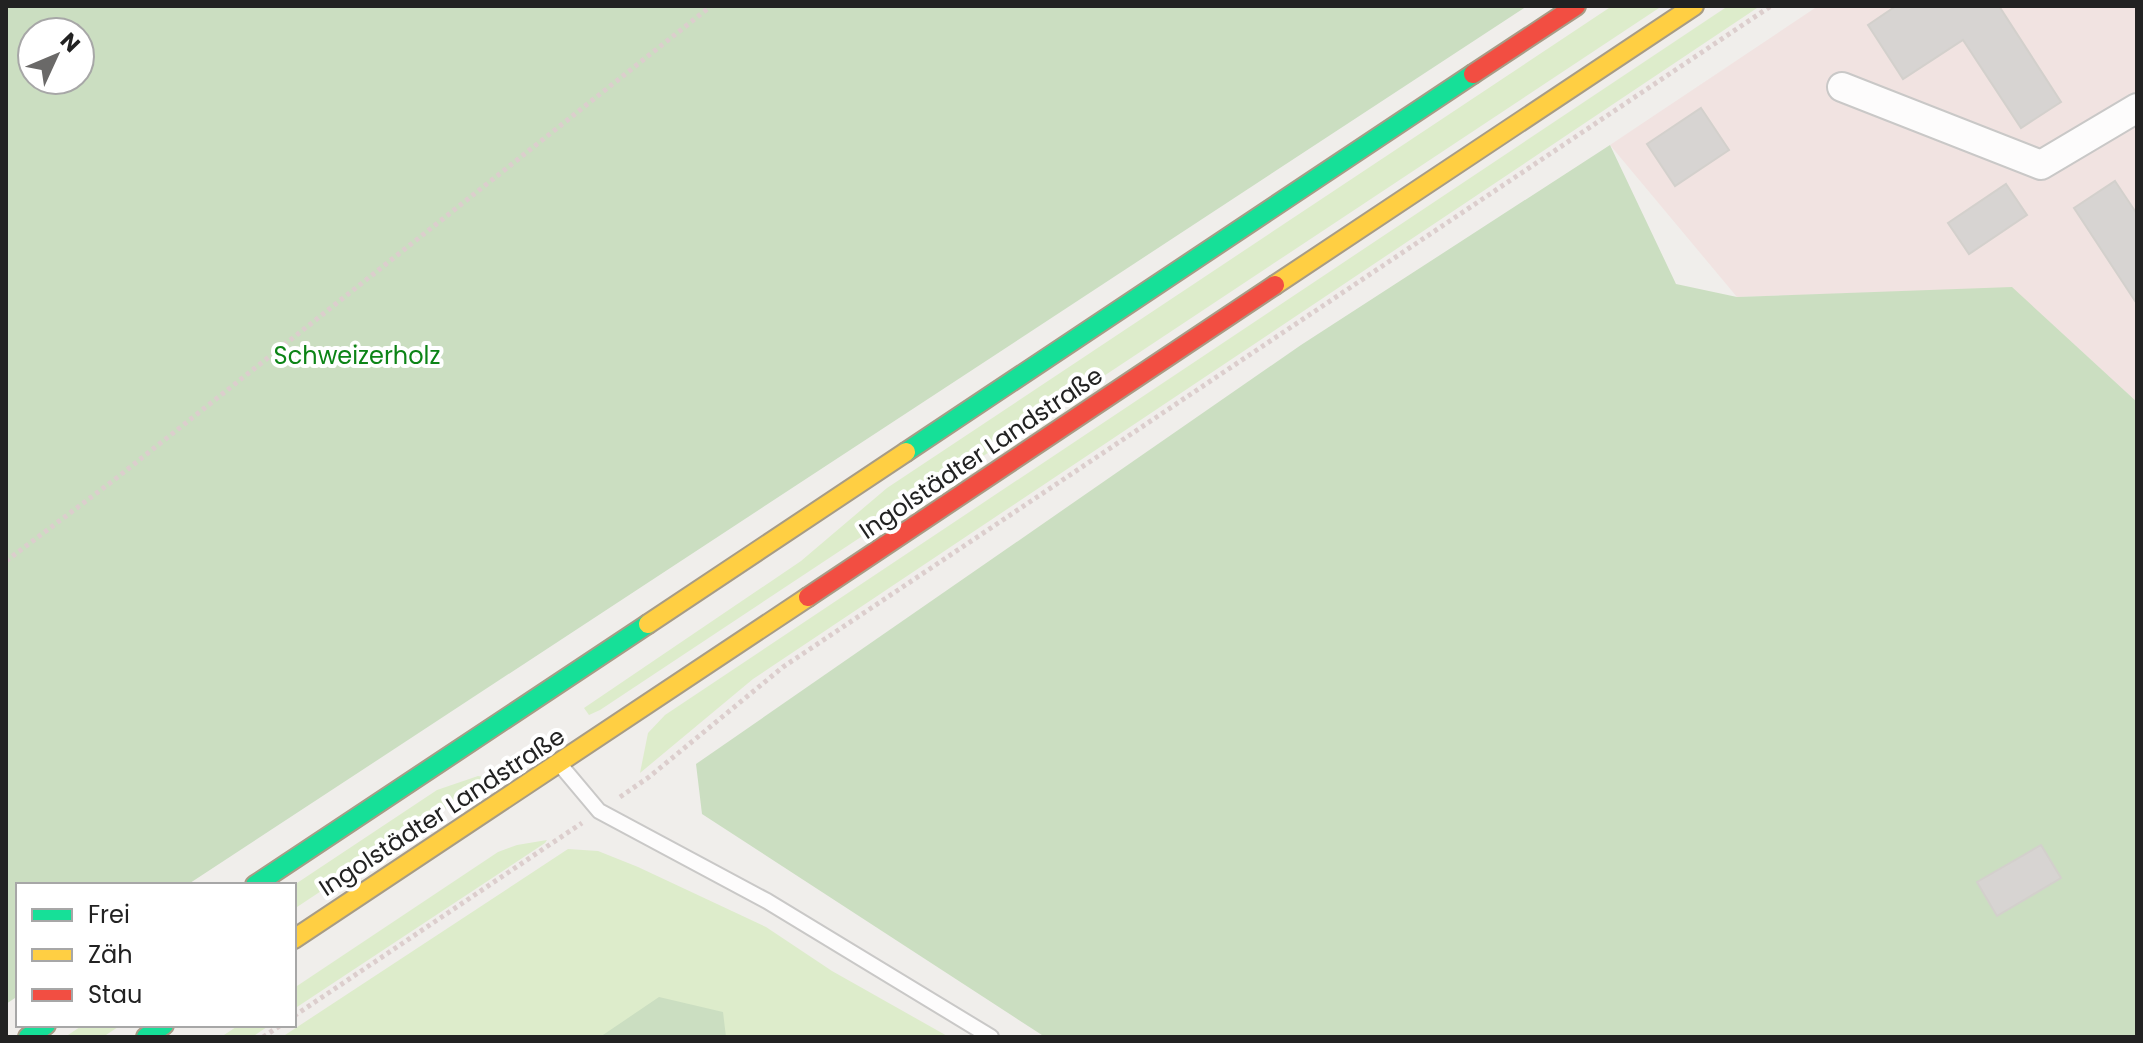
<svg xmlns="http://www.w3.org/2000/svg" width="2143" height="1043" font-family="Poppins,sans-serif">
<style>
.commercial{fill:#f1e3e1}
.grass{fill:#ddeccb}
.forest{fill:#cbdec1;fill-rule:evenodd}
.building{fill:#d7d4d2;stroke:#d3d0cc;stroke-width:2}
.lines{fill:none;stroke-linecap:round;stroke-linejoin:round}
.lane-casing{stroke:#c9c8c7;stroke-width:18}
.street-casing{stroke:#c9c8c7;stroke-width:32}
.fast-casing{stroke:#a79c86;stroke-width:22}
.slow-casing{stroke:#a79c86;stroke-width:22}
.jam-casing{stroke:#a79c86;stroke-width:22}
.path{stroke:#dccecd;stroke-width:5;stroke-dasharray:4 4;stroke-linecap:butt}
.lane{stroke:#fdfcfc;stroke-width:14}
.street{stroke:#fdfcfc;stroke-width:28}
.fast{stroke:#16e098;stroke-width:18}
.slow{stroke:#ffcf43;stroke-width:18}
.jam{stroke:#f24e42;stroke-width:18}
.labels{text-anchor:middle;stroke-width:8;stroke-linejoin:round;paint-order:stroke}
.park-label{font-size:24px;fill:#0c8416;stroke:#fff}
.street-label{font-size:24px;fill:#222;stroke:#fff}
</style>
<rect width="100%" height="100%" fill="#f0eeeb"/>
<path class="commercial" d="M1818 6H2137V402L2012 288 1737 297 1610 145Z"/>
<path class="grass" d="M1612 6H1662L600 710 589 715 584 708 801 561 887 488Z
M1728 6H1760L753 679 640 773 648 733 665 715Z
M478 776 483 777 481 785 294 909V885L437 790Z
M547 840 545 843 294 1009V988L498 852 517 845Z
M568 849 598 851 638 867 766 927 832 971 949 1037H282Z
M83 1025H121L103 1037H65Z
M239 1025H270L252 1037H221Z"/>
<path class="forest" d="M6 6H1527L187 885H18V996L6 1004ZM32 32H80V80H32Z
M1610 145 1676 284 1737 297 2012 287 2137 402V1037H1045L702 814 696 764 1301 345Z
M659 997 723 1012 726 1037H600Z"/>
<path class="building" d="M1896 6H1999L2061 102 2021 128 1963 40 1903 79 1868 25Z
M1701 108 1729 150 1675 186 1647 144Z
M2115 181 2137 214V304L2074 208Z
M2006 184 2027 215 1969 254 1948 223Z
M2041 845 2061 878 1997 916 1977 882Z"/>
<g class="lines">
<g class="lane-casing">
<path id="lane" d="M562 767 599 811 767 901 991 1037"/>
</g>
<g class="street-casing">
<path id="street" d="M1842 87 2041 165 2137 108"/>
</g>
<g class="fast-casing">
<path id="fast" d="M906 452 1473 74
M255 885 648 624
M28 1037 46 1025
M146 1037 164 1025"/>
</g>
<g class="slow-casing">
<path id="slow" d="M1275 285 1694 6
M648 624 906 452
M294 939 808 597"/>
</g>
<g class="jam-casing">
<path id="jam" d="M1473 74 1576 6
M808 597 1275 285"/>
</g>
<path class="path" d="M6 561 114 480 711 6
M620 797 649 777 783 667 1771 6
M294 1016 582 823
M263 1037 281 1025"/>
<use href="#lane" class="lane"/>
<use href="#street" class="street"/>
<use href="#fast" class="fast"/>
<use href="#slow" class="slow"/>
<use href="#jam" class="jam"/>
</g>
<g class="labels">
<g class="park-label">
<text x="357" y="364">Schweizerholz</text>
</g>
<g class="street-label">
<text transform="translate(981 453) rotate(-34)" y="8">Ingolstädter Landstraße</text>
<text transform="translate(442 812) rotate(-33)" y="8">Ingolstädter Landstraße</text>
</g>
</g>
<rect width="2143" height="1043" fill="none" stroke="#222222" stroke-width="16"/>
<rect x="16" y="883" width="280" height="144" fill="#ffffff" stroke="#a7a7a7" stroke-width="2"/>
<rect x="32" y="909" width="40" height="12" fill="#16e098" stroke="#a7a7a7" stroke-width="2"/>
<text x="88" y="923" font-size="24" fill="#222222">Frei</text>
<rect x="32" y="949" width="40" height="12" fill="#ffcf43" stroke="#a7a7a7" stroke-width="2"/>
<text x="88" y="963" font-size="24" fill="#222222">Zäh</text>
<rect x="32" y="989" width="40" height="12" fill="#f24e42" stroke="#a7a7a7" stroke-width="2"/>
<text x="88" y="1003" font-size="24" fill="#222222">Stau</text>
<g transform="translate(56 56) rotate(46)"><circle r="38" fill="#ffffff" stroke="#a7a7a7" stroke-width="2"/>
<path d="M0-6L14 30L0 20L-14 30Z" fill="#6a6968"/>
<text y="-12" font-size="22" font-weight="bold" text-anchor="middle" fill="#222222">N</text>
</g>
</svg>
